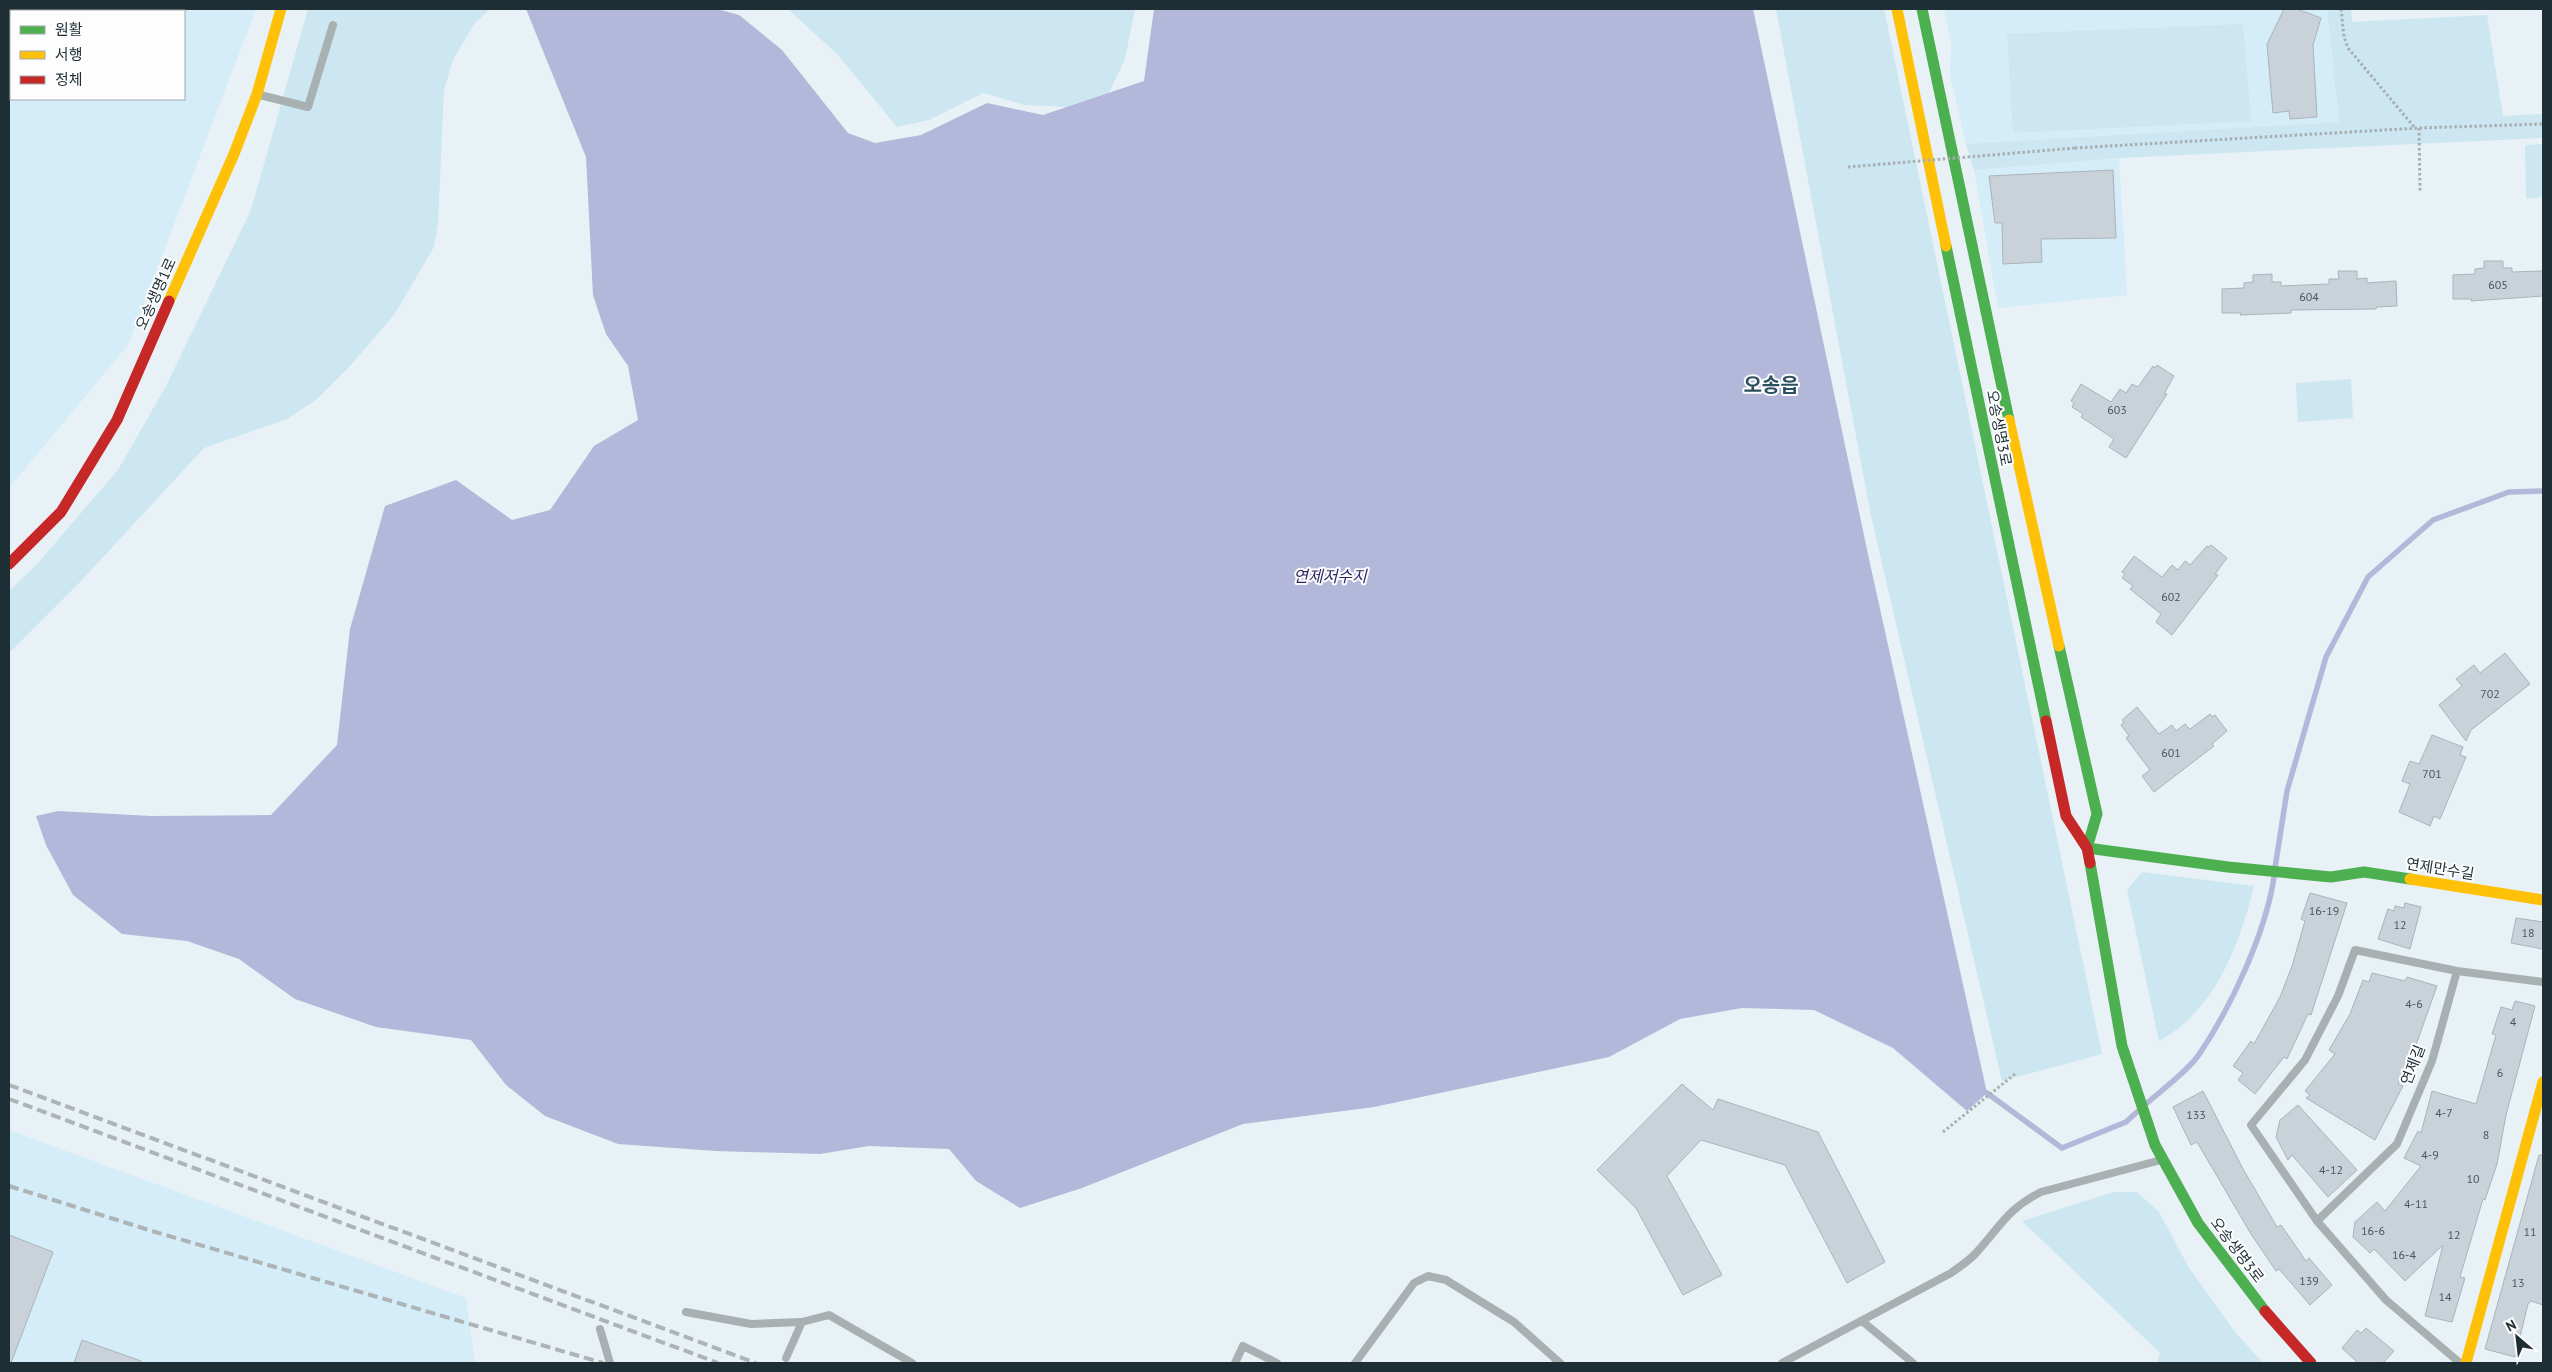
<svg xmlns="http://www.w3.org/2000/svg" width="2552" height="1372" font-family="'PT Sans','Noto Sans KR',sans-serif">
<style>
.built{fill:#d4edf9;fill-rule:evenodd}
.green{fill:#cce6f2}
.water{fill:#b3b7da}
.lines{fill:none;stroke-linecap:round;stroke-linejoin:round}
.stream{stroke:#b3b7da;stroke-width:5.5}
.building{fill:#c9d2d9;stroke:#aab3ba}
.path{stroke:#a7aeaf;stroke-width:3;stroke-dasharray:2.5 2.5;stroke-linecap:butt}
.lane{stroke:#a9b0b2;stroke-width:8}
.fast{stroke:#4caf50;stroke-width:11}
.slow{stroke:#ffc107;stroke-width:11}
.jam{stroke:#c62828;stroke-width:11}
.rail{stroke:#acb4b5;stroke-width:4;stroke-dasharray:10 5;stroke-linecap:butt}
.path-bridge{stroke:#a7aeaf;stroke-width:3;stroke-dasharray:2.5 2.5;stroke-linecap:butt}
.labels{text-anchor:middle;stroke-width:4;stroke-linejoin:round;paint-order:stroke}
.number-label{font-size:12px;fill:#49575e}
.street-label{font-size:15px;fill:#1e2e35;stroke:#fdfdfd}
.water-label{font-size:16px;font-style:italic;fill:#2e2964;stroke:#fdfdfd}
.district-label{font-size:20px;font-weight:bold;fill:#2b505f;stroke:#fdfdfd}
</style>
<rect width="100%" height="100%" fill="#e8f1f5"/>
<path class="built" d="M9 9H256L128 345 9 488ZM11 11H184V99H11Z
M1944 9H2327L2339 122 1966 144 1950 74 1951 42Z
M2119 158 2127 295 1998 308 1974 170Z
M9 1130 466 1298 475 1363H9Z"/>
<path class="green" d="M308 9H490L474 24 453 60 444 90 438 224 434 247 394 315 351 365 317 399 287 419 204 448 81 581 9 653V591L37 564 118 470 166 386 251 210Z
M788 9H1135L1125 59 1109 93 1067 107 1025 105 983 93 929 120 897 127 838 55Z
M1776 9H1884L2102 1054 2002 1081 1871 516Z
M2327 9H2351L2352 22 2487 15 2503 116 2543 114V138L2119 158 1974 170 1966 144 2339 122Z
M2243 24 2251 121 2013 133 2007 34Z
M2543 144V197L2526 199 2525 145Z
M2351 379 2353 418 2298 422 2296 383Z
M2142 872 2254 886C2240 944 2215 1011 2159 1041L2127 890Z
M2114 1192H2137L2159 1212 2189 1268 2236 1333 2263 1363H2157L2160 1353 2022 1221Z"/>
<path class="water" d="M526 9H717L739 15 782 50 848 133 875 143 921 135 987 103 1043 115 1144 81 1154 9H1753L1869 559 1987 1093 1967 1111 1893 1048 1814 1010 1742 1008 1680 1019 1609 1057 1374 1107 1243 1124 1082 1188 1020 1208 976 1181 949 1149 869 1146 820 1154 716 1151 618 1144 545 1116 506 1085 471 1040 376 1027 295 999 239 959 187 941 122 934 73 895 46 845 36 816 58 811 151 816 271 815 337 745 350 629 385 506 456 480 512 520 550 510 594 446 638 420 628 366 606 334 593 295 586 157Z"/>
<g class="lines">
<path class="stream" d="M2275 868 2287 791 2326 657 2368 577 2433 520 2509 492 2543 491
M1987 1093 2062 1148 2126 1122 2138 1111
M2147 1103C2162 1090 2190 1069 2200 1053 2231 1007 2266 932 2274 877"/>
</g>
<path class="building" d="M2284 9H2297L2321 18 2313 45 2317 117 2290 119 2289 111 2273 113 2267 44Z
M2113 170 2116 238 2041 239 2042 262 2003 264 2002 223H1995L1989 176Z
M2484 261H2503V268H2512V272L2543 271V296L2471 301 2472 299H2453V275L2475 274V269L2484 268Z
M2338 271H2357V279L2367 278V283L2396 281 2397 306 2377 307 2376 309 2291 310V313L2240 315 2241 313H2222V289L2244 288V283L2253 282V275L2272 274V282H2281V286L2329 284V279H2339Z
M2157 365 2174 376 2164 394H2167L2126 458 2109 447 2114 439 2081 417 2083 414 2072 407 2074 403 2071 401 2081 384 2111 402 2120 389 2126 393 2132 384 2138 387 2153 366 2155 368Z
M2211 545 2227 558 2215 574 2218 575 2172 635 2156 622 2161 614 2130 589 2133 586 2122 578 2125 574 2122 572 2134 556 2162 577 2172 565 2178 570 2185 561 2190 565 2207 546 2209 547Z
M2505 653 2530 684 2471 730 2466 741 2439 705 2462 686 2456 679 2474 665 2480 673Z
M2137 707 2159 734 2172 725 2176 731 2185 724 2190 729 2210 714 2212 717 2215 715 2227 731 2212 744 2214 746 2154 792 2142 776 2150 770 2126 738 2129 736 2121 725 2124 722 2122 720Z
M2432 735 2463 747 2460 755 2466 757 2440 819 2434 816 2430 826 2399 812 2410 784 2402 781 2410 761 2419 764Z
M2310 893 2347 903 2311 1015 2308 1014 2287 1059 2284 1057 2255 1094 2238 1080 2243 1073 2233 1066 2251 1041 2254 1044 2280 997 2292 966 2305 921 2301 919Z
M2405 903 2421 907 2410 949 2378 939 2388 909 2394 911 2395 906 2404 908Z
M2516 918 2543 922V949L2511 943Z
M2372 973 2405 981 2407 977 2437 986 2416 1045 2398 1084 2403 1086 2375 1140 2306 1098 2310 1095 2305 1091 2335 1054 2329 1050 2350 1014 2363 980 2369 982Z
M2515 1001 2535 1006 2506 1115 2497 1164 2485 1200 2483 1199 2460 1277 2465 1278 2452 1322 2425 1316 2443 1245 2405 1281 2374 1249 2370 1253 2353 1237 2355 1222 2377 1202 2385 1211 2421 1166 2404 1158 2418 1131 2421 1133 2432 1091 2476 1104 2496 1035 2492 1034 2501 1007 2512 1010Z
M1682 1084 1713 1110 1718 1099 1818 1132 1885 1262 1847 1283 1785 1165 1701 1140 1667 1176 1722 1275 1683 1295 1636 1208 1597 1170Z
M2203 1091 2243 1169 2277 1227 2281 1225 2306 1261 2309 1258 2332 1285 2310 1305 2279 1269 2276 1271 2251 1234 2197 1142 2191 1145 2173 1107Z
M2298 1105 2357 1170 2328 1197 2292 1155 2288 1160 2276 1137 2280 1120Z
M2539 1155H2543V1305L2531 1301 2528 1304 2515 1357 2485 1349Z
M9 1235 53 1252 11 1363H9Z
M2366 1328 2394 1351 2383 1363H2358L2342 1348 2357 1330 2361 1333Z
M82 1340 141 1361V1363H74Z"/>
<g class="lines">
<path class="path" d="M2341 9 2344 37 2348 48 2415 128
M2419 128 2420 192
M2075 148 2419 128 2543 124
M1943 1132 2015 1074"/>
<path class="lane" d="M260 95 308 107 333 25
M2317 1221 2397 1144 2432 1061 2457 971
M686 1312 751 1324 802 1322
M1862 1321 1913 1363
M600 1329 610 1363
M786 1358 802 1322 829 1315 912 1363
M1235 1363 1243 1346 1277 1363
M1355 1363 1414 1283 1428 1276 1446 1280 1514 1322 1560 1363
M1782 1363 1951 1273C1959 1267 1969 1261 1976 1253 2000 1227 2007 1209 2041 1192L2161 1160
M2460 1363 2386 1300 2317 1221 2251 1125 2305 1060 2338 996 2355 950 2457 971 2543 982"/>
<path class="fast" d="M1922 9 2009 420
M1946 246 2046 721
M2059 646 2097 814 2087 848
M2087 848 2228 867 2331 877 2364 872 2410 879
M2090 863 2122 1046 2155 1145 2198 1223 2265 1311"/>
<path class="slow" d="M1897 9 1946 246
M169 301 234 154 257 94 281 9
M2009 420 2059 646
M2410 879 2543 900
M2466 1363 2543 1082"/>
<path class="jam" d="M9 564 61 512 117 420 169 301
M2046 721 2066 816 2087 848 2090 863
M2265 1311 2311 1363"/>
<path class="rail" d="M9 1085 756 1363
M9 1099 718 1363
M9 1186 152 1231 603 1363"/>
<path class="path-bridge" d="M1848 167 2075 148"/>
</g>
<g class="labels">
<g class="number-label">
<text x="2498" y="289">605</text>
<text x="2309" y="301">604</text>
<text x="2117" y="414">603</text>
<text x="2171" y="601">602</text>
<text x="2490" y="698">702</text>
<text x="2171" y="757">601</text>
<text x="2432" y="778">701</text>
<text x="2324" y="915">16-19</text>
<text x="2400" y="929">12</text>
<text x="2528" y="937">18</text>
<text x="2414" y="1008">4-6</text>
<text x="2513" y="1026">4</text>
<text x="2500" y="1077">6</text>
<text x="2444" y="1117">4-7</text>
<text x="2196" y="1119">133</text>
<text x="2486" y="1139">8</text>
<text x="2430" y="1159">4-9</text>
<text x="2331" y="1174">4-12</text>
<text x="2473" y="1183">10</text>
<text x="2416" y="1208">4-11</text>
<text x="2373" y="1235">16-6</text>
<text x="2530" y="1236">11</text>
<text x="2454" y="1239">12</text>
<text x="2404" y="1259">16-4</text>
<text x="2309" y="1285">139</text>
<text x="2518" y="1287">13</text>
<text x="2445" y="1301">14</text>
</g>
<g class="street-label">
<text transform="translate(156 294) rotate(-66)" y="5">오송생명1로</text>
<text transform="translate(1999 428) rotate(79)" y="5">오송생명3로</text>
<text transform="translate(2440 869) rotate(9)" y="5">연제만수길</text>
<text transform="translate(2413 1065) rotate(-69)" y="5">연제길</text>
<text transform="translate(2237 1250) rotate(53)" y="5">오송생명3로</text>
</g>
<g class="water-label">
<text x="1330" y="582">연제저수지</text>
</g>
<g class="district-label">
<text x="1771" y="392">오송읍</text>
</g>
</g>
<rect width="2552" height="1372" fill="none" stroke="#1e2e35" stroke-width="20"/>
<rect x="10" y="10" width="175" height="90" fill="#fdfdfd" stroke="#a4aaad"/>
<rect x="20" y="26" width="25" height="8" fill="#4caf50" stroke="#a4aaad"/>
<text x="55" y="35" font-size="15" fill="#1e2e35">원활</text>
<rect x="20" y="51" width="25" height="8" fill="#ffc107" stroke="#a4aaad"/>
<text x="55" y="60" font-size="15" fill="#1e2e35">서행</text>
<rect x="20" y="76" width="25" height="8" fill="#c62828" stroke="#a4aaad"/>
<text x="55" y="85" font-size="15" fill="#1e2e35">정체</text>
<g transform="translate(2517 1337) rotate(332)" stroke="#fdfdfd" stroke-width="4" paint-order="stroke">
<path d="M0-4L9 19L0 12L-9 19Z" fill="#1e2e35"/>
<text y="-8" font-size="14" font-weight="bold" text-anchor="middle" fill="#1e2e35">N</text>
</g>
</svg>
